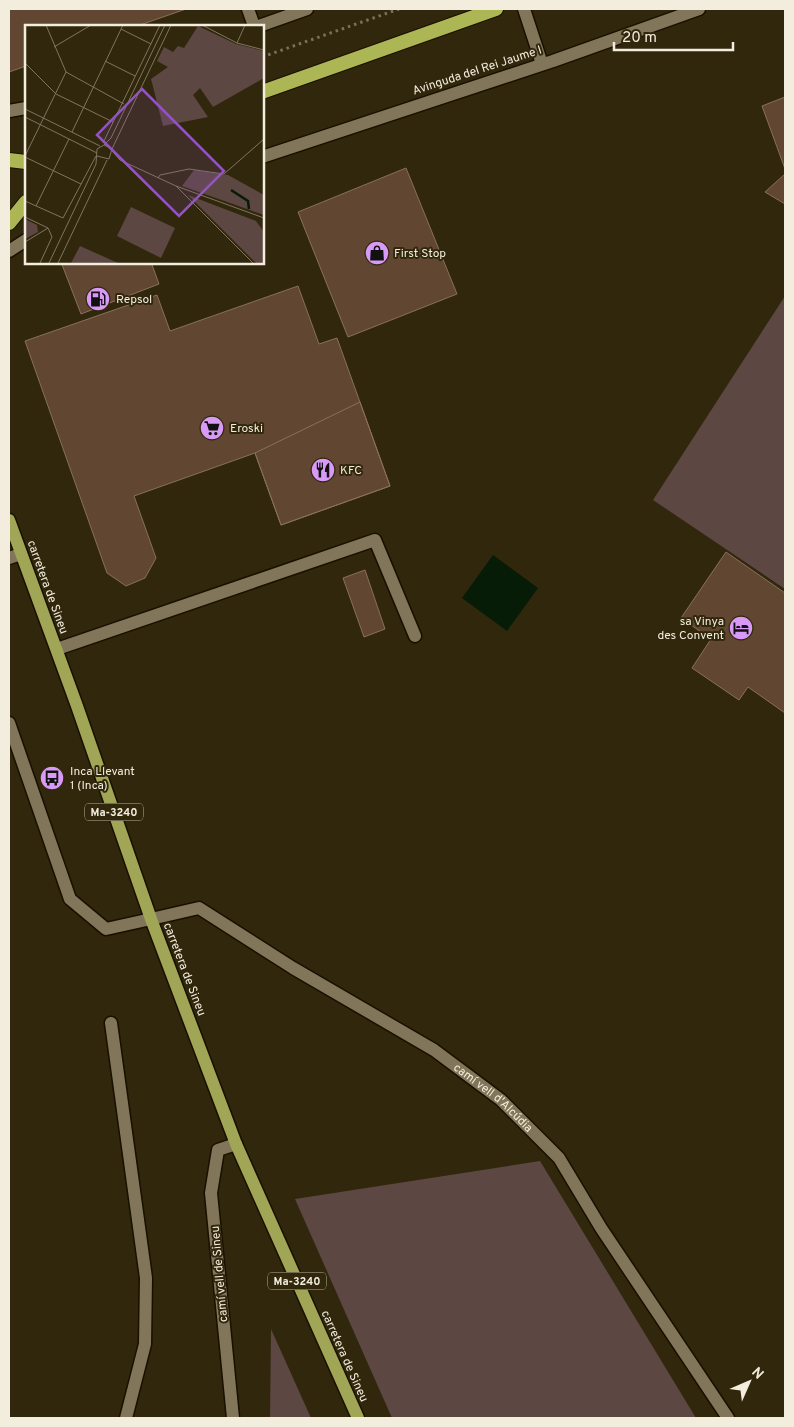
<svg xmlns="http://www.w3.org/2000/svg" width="794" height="1427" font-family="Overpass,sans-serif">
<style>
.green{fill:#5c4742}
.water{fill:#061c06}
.building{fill:#614731;stroke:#88705b}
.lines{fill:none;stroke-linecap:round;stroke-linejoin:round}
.service-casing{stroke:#191000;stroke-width:15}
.minor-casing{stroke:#191000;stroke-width:15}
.primary-casing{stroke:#191000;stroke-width:15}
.trunk-casing{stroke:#191000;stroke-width:16}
.path{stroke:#7a715b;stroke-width:3;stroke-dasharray:2.5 4;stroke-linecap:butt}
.service{stroke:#81765a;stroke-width:12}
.minor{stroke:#81765a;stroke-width:12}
.primary{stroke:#a1a656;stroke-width:12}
.trunk{stroke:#acb654;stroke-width:14}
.labels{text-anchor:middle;stroke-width:4;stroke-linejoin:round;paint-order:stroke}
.shield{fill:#31270c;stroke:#b9b29e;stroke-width:1}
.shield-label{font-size:11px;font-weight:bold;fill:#f3eddd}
.street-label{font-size:12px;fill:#f3eddd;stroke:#31270c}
.poi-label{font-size:12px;fill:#f3eddd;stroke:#31270c;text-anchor:start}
.inset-river{fill:none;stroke:#061c06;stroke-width:2.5}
.inset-road{fill:none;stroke:#7f7660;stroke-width:1}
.view{fill:#9353c5;fill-opacity:0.15;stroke:#9353c5;stroke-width:2.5}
.inset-edge{fill:none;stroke:#f3eddd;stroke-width:2.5}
</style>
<rect width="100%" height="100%" fill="#31270c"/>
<path class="green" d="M785 296V589L653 500Z
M540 1161 696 1418H392L295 1199Z
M271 1329 311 1418H270Z"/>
<path class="water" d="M493 555 538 588 507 631 462 598Z"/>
<path class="building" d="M9 9H186L137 26H26V66L9 72Z
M785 97V169L762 106Z
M406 168 457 294 348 337 298 212Z
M785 174V204L765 192Z
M61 262H151L159 284 81 314Z
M298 286 319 344 337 338 390 486 281 525 255 453 134 496 156 558 145 578 126 586 107 573 25 341 157 295 170 331Z
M360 402 390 486 281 525 255 453Z
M726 552 785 593V713L748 687 739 700 692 668 711 639 681 618Z
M365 570 385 629 364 637 343 578Z"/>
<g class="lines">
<g class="service-casing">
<path id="service" d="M9 558 21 554
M57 649 375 540 415 636
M9 723 70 899 106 929 151 919
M111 1023 146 1278 145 1344 126 1418"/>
</g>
<g class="minor-casing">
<g id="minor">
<path d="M248 9 254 26"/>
<path d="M524 9 542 64"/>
<path d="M259 26 307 9"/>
<path d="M9 111 26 108"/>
<path d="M262 157 553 61 699 9"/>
<path d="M9 251 26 240"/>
<path id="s1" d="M151 919 199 908 293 968 434 1050 501 1100 559 1158 601 1228 728 1418"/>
<path d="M233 1418 211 1193 218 1150 236 1144"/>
</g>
</g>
<g class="primary-casing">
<path id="primary" d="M9 520 77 706 151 919 236 1144 358 1418"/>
</g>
<g class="trunk-casing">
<path id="trunk" d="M262 92 496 9
M9 160 26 162
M9 223 26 202"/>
</g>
<path class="path" d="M262 57 399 9"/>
<use href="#service" class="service"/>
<use href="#minor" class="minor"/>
<use href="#primary" class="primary"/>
<use href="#trunk" class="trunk"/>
</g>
<defs>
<g id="shop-disc" transform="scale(1.25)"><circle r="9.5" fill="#d99af7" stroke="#31270c"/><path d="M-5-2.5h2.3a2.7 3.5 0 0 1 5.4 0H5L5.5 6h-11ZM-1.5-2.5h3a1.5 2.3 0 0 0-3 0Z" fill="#111"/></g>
<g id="fuel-disc" transform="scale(1.25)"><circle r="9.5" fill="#d99af7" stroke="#31270c"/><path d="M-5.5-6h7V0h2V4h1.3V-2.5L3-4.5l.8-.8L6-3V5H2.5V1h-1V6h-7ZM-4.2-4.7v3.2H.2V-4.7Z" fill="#111"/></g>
<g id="supermarket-disc" transform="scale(1.25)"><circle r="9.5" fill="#d99af7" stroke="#31270c"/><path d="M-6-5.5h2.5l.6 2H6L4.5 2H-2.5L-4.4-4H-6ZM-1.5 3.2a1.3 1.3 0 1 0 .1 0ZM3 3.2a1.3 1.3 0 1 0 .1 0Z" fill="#111"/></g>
<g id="restaurant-disc" transform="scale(1.25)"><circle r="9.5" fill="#d99af7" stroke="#31270c"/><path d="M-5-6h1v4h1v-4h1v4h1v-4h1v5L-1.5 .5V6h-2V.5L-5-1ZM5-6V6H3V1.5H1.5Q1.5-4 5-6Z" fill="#111"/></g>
<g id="hotel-disc" transform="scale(1.25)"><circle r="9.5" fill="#d99af7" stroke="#31270c"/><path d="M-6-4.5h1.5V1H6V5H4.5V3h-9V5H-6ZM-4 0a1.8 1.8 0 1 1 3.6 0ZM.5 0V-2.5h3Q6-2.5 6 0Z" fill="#111"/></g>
<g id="bus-disc" transform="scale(1.25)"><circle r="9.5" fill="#d99af7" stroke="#31270c"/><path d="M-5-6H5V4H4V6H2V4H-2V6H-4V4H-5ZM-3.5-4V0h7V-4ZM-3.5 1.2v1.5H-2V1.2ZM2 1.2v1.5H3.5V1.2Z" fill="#111"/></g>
</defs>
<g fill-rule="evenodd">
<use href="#shop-disc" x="377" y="253"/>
<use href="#fuel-disc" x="98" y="299"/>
<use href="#supermarket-disc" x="212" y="428"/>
<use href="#restaurant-disc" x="323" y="470"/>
<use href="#hotel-disc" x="741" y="628"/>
<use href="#bus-disc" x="52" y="778"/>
</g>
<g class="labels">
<g class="shield">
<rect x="85" y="803.5" width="58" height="17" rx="4"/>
<rect x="268" y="1272.5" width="58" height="17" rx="4"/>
</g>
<g class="shield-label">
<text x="114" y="816">Ma-3240</text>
<text x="297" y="1285">Ma-3240</text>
</g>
<g class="street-label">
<text transform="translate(477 70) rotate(-18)" y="4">Avinguda del Rei Jaume I</text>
<text transform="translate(48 587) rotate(70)" y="4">carretera de Sineu</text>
<text transform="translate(185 969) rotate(69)" y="4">carretera de Sineu</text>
<text dy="4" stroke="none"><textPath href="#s1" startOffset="400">camí vell d'Alcúdia</textPath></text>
<text transform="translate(219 1274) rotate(-95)" y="4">camí vell de Sineu</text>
<text transform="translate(345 1356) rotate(66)" y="4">carretera de Sineu</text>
</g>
<g class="poi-label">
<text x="394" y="257">First Stop</text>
<text x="116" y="303">Repsol</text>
<text x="230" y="432">Eroski</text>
<text x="340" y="474">KFC</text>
<text x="724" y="625" text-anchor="end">sa Vinya<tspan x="724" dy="14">des Convent</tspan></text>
<text x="70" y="775">Inca Llevant<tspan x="70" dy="14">1 (Inca)</tspan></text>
</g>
</g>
<g transform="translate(25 25)">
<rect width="239" height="239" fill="#31270c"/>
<path d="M173 1 211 19 239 26V53L188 82 175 63 168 70 183 92 138 101 126 54 143 42 132 36 139 22 148 27 153 21 159 23ZM169 145 203 150 239 170V190L157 161ZM163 170 231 196 239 207V238H231ZM106 182 150 203 136 233 92 211ZM0 194 12 200 13 207 0 214ZM55 221 93 238H46Z" fill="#5c4742"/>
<path class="inset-river" d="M206 165 223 176 224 184"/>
<path class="inset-road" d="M21 0 41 47M177 0 212 18 239 25M96 4 126 19M212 18 220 0M29 22 66 0M80 36 110 51M0 38 31 69 88 97M41 47 99 79M0 84 75 121M0 92 72 128M47 107 98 0M78 118 135 0M79 120 86 113 140 0M87 124 146 0M88 127 95 135 151 161 239 193M0 131 41 47M0 132 56 159M133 153 135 150 164 144 199 149 239 114M151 161 228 238M0 176 38 193 71 131M11 181 44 114M0 192 23 203M0 217 23 203M15 238 27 212 23 203M24 238 71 139 72 124 79 120 87 124 84 134 72 131M33 238 82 135"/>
<path class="view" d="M117 64 199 146 154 191 72 110Z"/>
<rect width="239" height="239" class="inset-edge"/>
</g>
<rect width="794" height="1427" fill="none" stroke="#f3eddd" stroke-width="20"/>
<g transform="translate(749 1382) rotate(45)" stroke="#31270c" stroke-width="4" paint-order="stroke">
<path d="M0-4L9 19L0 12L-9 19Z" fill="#f3eddd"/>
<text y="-8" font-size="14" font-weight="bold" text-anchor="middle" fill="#f3eddd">N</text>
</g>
<path d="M614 42v8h119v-8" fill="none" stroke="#f3eddd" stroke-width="2.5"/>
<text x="622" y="42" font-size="15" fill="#f3eddd" stroke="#31270c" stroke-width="4" paint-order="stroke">20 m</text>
</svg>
